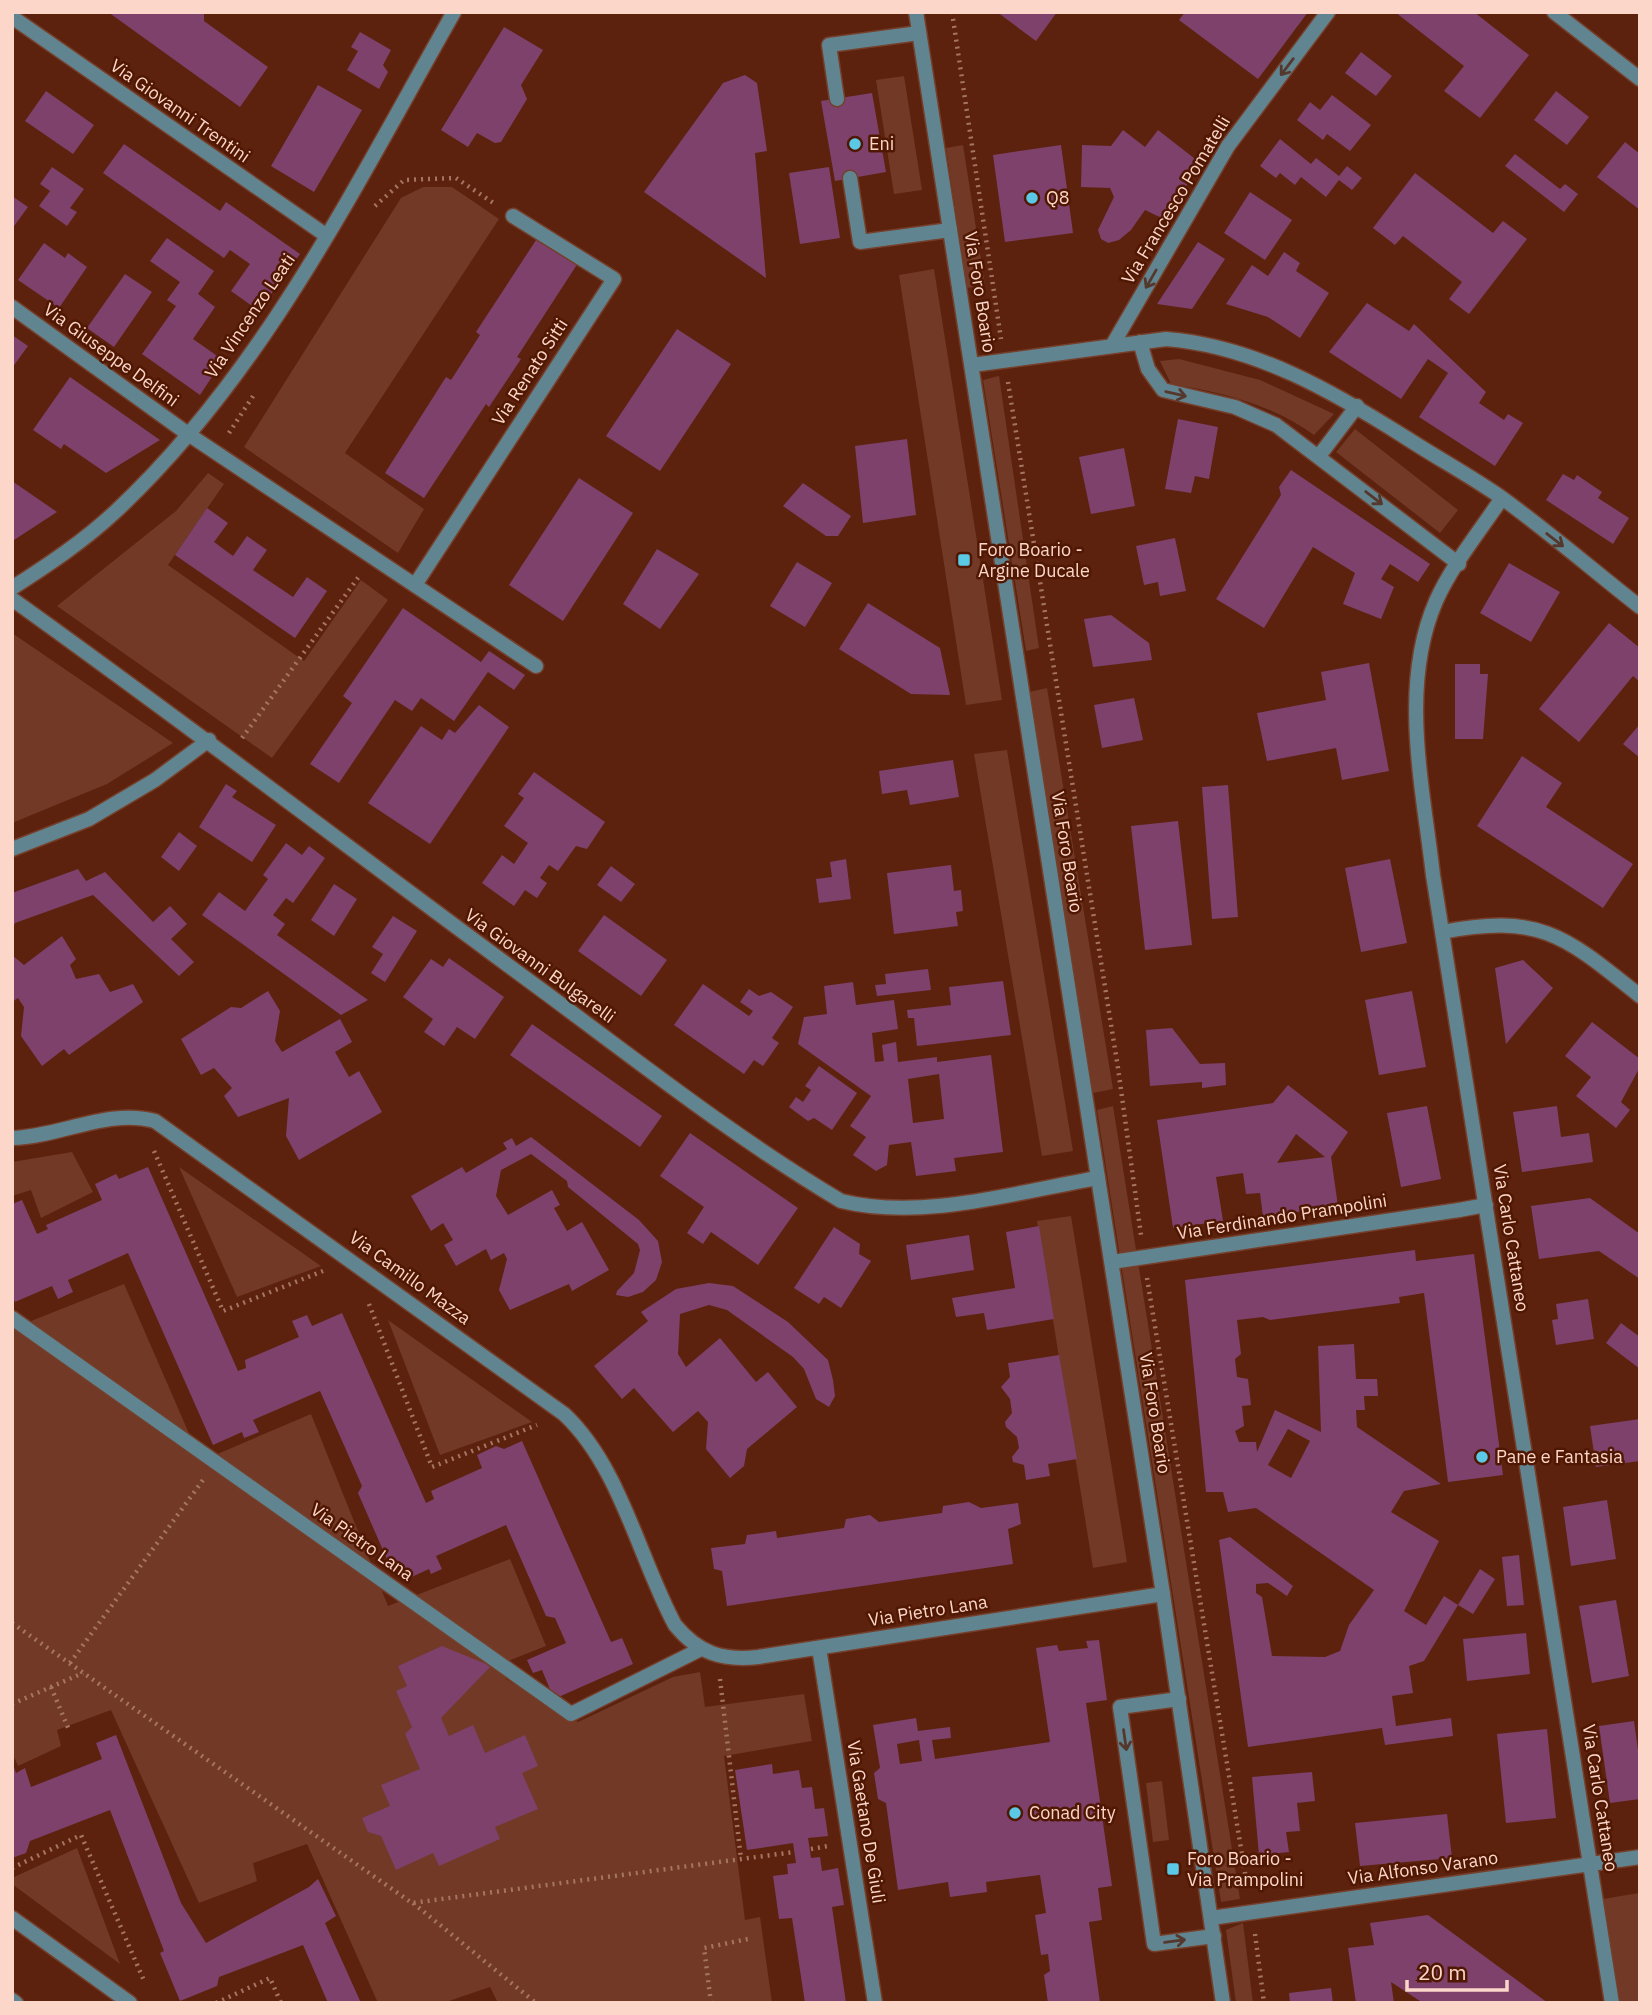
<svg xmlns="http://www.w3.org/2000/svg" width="1652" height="2015" font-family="'IBM Plex Sans',sans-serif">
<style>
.green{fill:#713926}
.building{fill:#7d416c;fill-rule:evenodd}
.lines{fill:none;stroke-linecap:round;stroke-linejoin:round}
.service-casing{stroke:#753f2b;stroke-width:17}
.pedestrian-casing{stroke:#753f2b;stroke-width:17}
.minor-casing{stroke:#753f2b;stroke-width:17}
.tertiary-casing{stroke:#753f2b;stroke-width:17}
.path{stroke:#a57563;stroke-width:4.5;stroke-dasharray:2 5;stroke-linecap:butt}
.service{stroke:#608591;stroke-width:14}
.pedestrian{stroke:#608591;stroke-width:14}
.minor{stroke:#608591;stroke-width:14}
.tertiary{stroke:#608591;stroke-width:14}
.oneway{stroke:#55382d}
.poi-dot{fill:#5bc8e6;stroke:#501702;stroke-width:2.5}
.labels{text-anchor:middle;stroke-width:5;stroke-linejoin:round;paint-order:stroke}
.street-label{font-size:18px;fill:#fbd6c9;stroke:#501702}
.poi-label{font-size:18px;fill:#fbd6c9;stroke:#501702;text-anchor:start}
</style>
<rect width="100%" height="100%" fill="#5c220d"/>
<path class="green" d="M904 76 922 190 894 194 876 80Z
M963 145 985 285 967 288 946 148Z
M423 187H452L499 219 345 453 424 509 398 553 244 447 401 198Z
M934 269 1002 700 966 705 899 275Z
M1179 359 1260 380 1334 414 1314 435C1274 405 1220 392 1171 384L1160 361Z
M999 376 1039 648 1026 651 983 380Z
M1355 429 1458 510 1440 533 1336 452Z
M208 473 224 484 168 565 304 661 361 580 388 600 272 758 57 606 176 511Z
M12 633 173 743 107 784 12 823Z
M1047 688 1113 1089 1093 1093 1029 692Z
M1007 750 1073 1151 1042 1156 974 754Z
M1113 1106 1240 1899 1221 1902 1097 1110Z
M72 1152 93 1192 41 1218 31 1190 12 1196V1162Z
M179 1167 321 1266 237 1297Z
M1071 1216 1127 1562 1093 1568 1037 1221Z
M124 1284 201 1461 311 1414 388 1606 510 1559 546 1646 508 1661 506 1679 578 1722 673 1677 700 1672 705 1707 804 1694 812 1741 724 1756 745 1920 760 1917 772 2003H498L490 1987 443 2003H378L307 1844 253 1863 257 1881 199 1903 111 1710 57 1730 61 1746 18 1766 12 1753V1319L16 1327Z
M388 1320 532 1422 440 1455Z
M1162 1781 1169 1840 1153 1842 1146 1783Z
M77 1848 120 1964 12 1884V1878Z
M1639 1893 1640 2003H1620L1603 1899Z
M1243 1923 1253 2003H1236L1226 1930Z"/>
<path class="building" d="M108 12H204V21L268 67 240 107Z
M997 12H1057L1036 41Z
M1185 12H1308L1258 79 1179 20Z
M1395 12H1474L1529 55 1480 118 1444 91 1464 66Z
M504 27 543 50 521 85 527 99 501 142 495 143 477 133 468 147 441 130Z
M360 32 391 50 383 65 388 72 379 89 347 70 358 51 351 47Z
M1361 52 1392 76 1376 96 1345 73Z
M745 75 757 83 767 151 755 153 766 278 644 192 723 83Z
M318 85 362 110 314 192 271 166Z
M46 91 94 125 73 154 25 121Z
M1556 91 1589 117 1567 145 1534 120Z
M872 93 886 172 835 181 821 101Z
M1332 95 1371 125 1350 151 1327 134 1323 140 1297 120 1310 102 1320 110Z
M1123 130 1145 147 1158 130 1199 162 1168 221 1145 210 1131 230 1119 240 1108 243 1101 239 1098 230 1114 197 1110 188 1081 187 1082 145 1111 146Z
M1280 139 1311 164 1316 158 1339 176 1347 166 1362 178 1352 190 1339 180 1326 197 1301 177 1295 185 1280 173 1276 178 1260 166Z
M1625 142 1640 154V210L1597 177Z
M124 144 220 211 226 202 300 254 259 311 231 291 250 264 230 250 224 258 103 173Z
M1061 145 1073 233 1005 242 993 155Z
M1515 154 1560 189 1565 184 1578 194 1564 212 1505 166Z
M52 167 84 189 70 208 77 212 67 226 39 206 50 191 40 184Z
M829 167 840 238 800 244 789 173Z
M1415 173 1493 233 1503 221 1527 239 1469 314 1449 299 1462 282 1403 236 1395 245 1373 228Z
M1250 192 1292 220 1265 260 1224 233Z
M12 196 28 207 12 229Z
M538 237 578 263 517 357 521 359 489 407 486 404 424 498 385 473 446 377 451 380 480 335 476 332Z
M167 238 214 271 198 294 215 307 193 339 223 360 200 395 142 354 176 306 167 300 180 282 150 261Z
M1198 242 1225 259 1192 309 1157 304Z
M44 243 65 258 68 253 87 267 59 308 18 280Z
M1284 252 1300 263 1296 271 1329 293 1300 338 1268 317 1226 304 1252 265 1268 276Z
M125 274 152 292 114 347 87 328Z
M1367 303 1409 331 1414 324 1486 392 1479 403 1504 420 1508 414 1523 423 1495 466 1419 417 1448 373 1428 359 1401 399 1329 352Z
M677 329 731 364 660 471 606 436Z
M12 335 28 346 12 368Z
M70 377 160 440 106 473 64 444 61 449 33 430Z
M1178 419 1218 427 1209 479 1195 476 1191 493 1165 489Z
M907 439 916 515 863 523 855 446Z
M1124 448 1135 506 1091 514 1079 457Z
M1291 470 1430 564 1418 582 1390 564 1381 579 1394 587 1381 619 1343 604 1355 573 1313 547 1264 628 1216 599 1281 495 1279 487Z
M1563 474 1574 480 1577 475 1602 492 1598 498 1629 518 1613 544 1546 500Z
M579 478 633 513 563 621 509 585Z
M12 481 57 512 14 540 12 539Z
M803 483 851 516 838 536H826L783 506Z
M207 508 228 523 214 542 233 556 247 536 267 550 253 570 293 597 307 577 327 591 295 638 175 555Z
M1175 538 1186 591 1160 596 1158 582 1144 585 1136 546Z
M657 549 699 574 660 629 623 604Z
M797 562 832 583 805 627 770 606Z
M1509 563 1560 592 1531 642 1480 613Z
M868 603 940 648 950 695 911 694 839 649Z
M403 608 481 662 489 651 525 675 514 690 488 672 454 721 421 698 412 711 395 700 339 783 310 764 352 703 343 696Z
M1111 615 1149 643 1152 660 1093 667 1084 619Z
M1609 623 1640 648V682L1633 676 1579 742 1539 709Z
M1369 663 1389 771 1342 780 1336 748 1267 761 1257 713 1326 700 1321 672Z
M1455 664H1480V674H1488L1483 739H1455Z
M1134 698 1143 740 1102 748 1094 705Z
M479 705 509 727 430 844 368 803 421 726 442 740 449 729 455 733Z
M1640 724V758L1623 744Z
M1522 756 1562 783 1546 807 1633 864 1603 908 1477 826Z
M953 760 959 797 910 805 907 790 882 794 879 771Z
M534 772 605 822 587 849 576 846 558 871 549 865 540 878 547 883 537 898 525 890 514 906 482 883 502 855 514 864 528 843 504 826 524 798 518 794Z
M226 784 237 791 232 797 276 825 252 862 199 827Z
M1228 785 1238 917 1212 919 1202 787Z
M1178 821 1192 945 1145 950 1131 826Z
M179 832 197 846 179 871 161 857Z
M286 843 302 855 309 846 325 858 293 903 286 898 273 915 285 924 277 935 368 1000 341 1015 202 915 219 892 245 911 268 879 263 875Z
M846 859 851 899 819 903 816 879 832 877 830 862Z
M1390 859 1407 943 1361 952 1345 868Z
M951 865 954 891 961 890 963 911 956 912 958 926 894 934 887 873Z
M611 866 635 884 621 902 597 885Z
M78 869 86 881 105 872 153 922 170 906 187 924 171 939 194 962 179 976 93 895 15 923 12 930V893Z
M334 884 357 899 334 936 311 920Z
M604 915 667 960 641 996 578 951Z
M393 916 417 931 385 982 371 973 383 954 372 947Z
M62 936 76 959 70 965 76 979 99 974 110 992 133 984 143 1002 69 1055 64 1049 42 1066 21 1036 24 1007 18 998 12 1002V955L24 965Z
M449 958 504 997 475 1039 457 1027 444 1046 424 1032 433 1019 403 997 431 959 443 967Z
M1523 960 1553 988 1506 1044 1495 968Z
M928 969 931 990 877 996 875 985 886 984 885 974Z
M1003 981 1011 1035 917 1046 914 1018H908L907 1010 951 1005 949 987Z
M853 982 856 1005 894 1000 898 1029 872 1033 875 1062 884 1061 882 1045 896 1042 898 1062 937 1057V1062L991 1055 1003 1152 954 1158 956 1171 916 1176 911 1142 889 1145 887 1165 876 1171 853 1155 866 1137 850 1126 871 1096 798 1044 804 1017 827 1014 824 986ZM939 1074 944 1119 913 1123 908 1079Z
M703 984 749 1016 753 1011 740 1002 749 989 759 996 771 992 793 1007 772 1038 779 1043 763 1066 754 1060 744 1074 674 1025Z
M268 991 280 1011 275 1041 282 1052 340 1019 352 1042 335 1052 349 1077 359 1071 382 1112 299 1160 286 1136 289 1098 238 1117 224 1096 232 1088 214 1068 201 1075 181 1039 231 1007 241 1008Z
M1412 991 1426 1067 1379 1075 1365 1000Z
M1592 1022 1640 1059V1067L1621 1102 1630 1110 1616 1128 1576 1096 1591 1077 1565 1056Z
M532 1024 662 1116 640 1147 510 1055Z
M1172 1028 1200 1064 1225 1063 1226 1085 1202 1088V1082L1150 1086 1146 1030Z
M819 1066 857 1093 832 1130 814 1118 808 1121 789 1107 796 1097 803 1102 811 1090 805 1086Z
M1288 1085 1348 1132 1331 1157 1338 1206 1263 1217 1260 1193 1246 1194 1243 1173 1216 1177 1223 1221 1173 1228 1157 1120 1273 1103ZM1296 1134 1325 1157 1277 1163Z
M1427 1106 1441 1179 1401 1187 1387 1113Z
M1557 1106 1561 1137 1589 1133 1593 1162 1522 1172 1513 1112Z
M690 1133 798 1208 758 1265 711 1232 703 1244 687 1233 704 1207 660 1176Z
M531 1137 639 1220 658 1241 662 1262 656 1280 643 1292 628 1297 616 1295 617 1291 634 1273 640 1250 638 1244 568 1187 567 1181 531 1154 501 1170 496 1196 508 1215 552 1190 560 1205 554 1208 567 1231 582 1222 609 1270 572 1291 569 1284 510 1310 499 1290 507 1259 504 1253 491 1260 486 1249 456 1266 444 1245 453 1240 443 1223 431 1231 411 1196 462 1167 466 1173 507 1149 503 1143 512 1138 516 1146Z
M148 1167 238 1371 246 1368 245 1360 299 1337 292 1321 307 1315 312 1326 342 1313 426 1503 434 1499 431 1491 482 1468 477 1455 496 1446 504 1449 522 1441 611 1642 622 1638 633 1664 554 1699 542 1670 533 1673 527 1660 566 1643 555 1618 546 1616 506 1525 436 1556 442 1569 431 1574 429 1569 405 1580 399 1567 389 1564 358 1493 362 1486 320 1391 253 1420 259 1432 244 1438 242 1432 213 1445 128 1253 68 1280 73 1292 58 1299 52 1286 15 1302 12 1295V1204L22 1200 37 1234 48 1229 46 1225 102 1200 95 1184 116 1174 119 1179Z
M1590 1198 1640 1234V1279L1599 1251 1539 1259 1531 1206Z
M1039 1226 1054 1319 987 1330 984 1313 956 1317 952 1298 1015 1288 1006 1232Z
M834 1227 860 1244 859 1254 871 1261 841 1308 824 1297 819 1304 794 1288Z
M969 1235 974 1270 911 1280 906 1245Z
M1415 1250 1416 1261 1474 1254 1503 1475 1448 1482 1424 1293 1399 1297 1400 1303 1270 1320 1263 1317 1237 1320 1241 1354 1235 1359 1237 1377 1248 1379 1251 1405 1242 1406 1244 1426 1235 1431 1239 1442H1256L1257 1452 1275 1410 1321 1432 1318 1346 1354 1344 1356 1379H1377L1378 1396H1364L1365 1410H1356L1357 1427 1441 1484 1404 1491 1391 1512 1439 1541 1404 1611 1426 1625 1444 1596 1458 1605 1424 1661 1409 1666 1413 1693 1392 1696 1396 1726 1451 1718 1453 1736 1385 1745 1382 1728 1248 1747 1219 1540 1230 1537 1293 1586 1287 1596 1268 1583 1256 1584V1593L1262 1597 1272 1656 1325 1657 1340 1651 1349 1625 1374 1590 1256 1508 1228 1512 1223 1492H1206L1185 1280ZM1288 1429 1310 1441 1291 1478 1268 1465Z
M709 1283 733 1286 788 1322 828 1360 833 1380 835 1396 829 1407 816 1399 804 1369 793 1357 727 1310 709 1305 680 1314 678 1354 686 1367 720 1338 756 1382 768 1372 797 1407 747 1449 744 1466 730 1478 706 1449 708 1422 698 1411 673 1432 634 1388 622 1399 594 1366 648 1321 641 1312 676 1289Z
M1588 1299 1594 1339 1556 1345 1552 1320 1558 1319 1556 1304Z
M1621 1323 1640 1337V1369L1606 1343Z
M1059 1355 1077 1459 1048 1464 1050 1476 1026 1480 1024 1465 1013 1462 1012 1457 1019 1448 1017 1437 1006 1427 1005 1422 1012 1413 1010 1399 1001 1387 1010 1377 1008 1363Z
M1640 1419V1461L1596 1467 1590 1426Z
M1607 1500 1616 1559 1571 1566 1563 1507Z
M969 1502 981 1508 1018 1503 1021 1524 1008 1529 1013 1564 727 1606 722 1571 714 1569 711 1548 745 1544 747 1535 776 1531 777 1538 844 1528 846 1519 870 1515 879 1522 942 1513 943 1506Z
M1519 1555 1524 1605 1507 1606 1502 1557Z
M1480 1569 1495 1579 1473 1614 1458 1605Z
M1616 1600 1629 1676 1592 1683 1579 1606Z
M1526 1633 1530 1674 1467 1681 1463 1639Z
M1099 1640 1107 1700 1086 1703 1112 1886 1098 1888 1102 1920 1089 1922 1100 2003H1048L1044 1975 1050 1971 1048 1954 1041 1955 1035 1915 1046 1913 1040 1875 986 1882 987 1892 950 1897 948 1882 898 1890 886 1803 878 1799 874 1773 880 1768 873 1725 916 1718 918 1731 950 1727 951 1738 932 1740 935 1759 1050 1742 1036 1648 1057 1645 1059 1651 1088 1648 1086 1641ZM919 1740 922 1761 900 1764 897 1744Z
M442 1646 491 1666 441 1718 449 1736 473 1725 485 1753 525 1735 538 1766 522 1773 538 1809 495 1827 500 1839 439 1866 433 1853 396 1870 381 1836 368 1832 362 1818 390 1806 381 1785 420 1769 405 1734 412 1727 396 1691 407 1686 398 1666Z
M1634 1721 1640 1765V1799L1610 1803 1599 1726Z
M1547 1729 1556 1818 1506 1823 1497 1734Z
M116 1735 181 1903 206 1943 309 1887 318 1879 336 1916 325 1923 361 2003H328L303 1945 219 1977 217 1986 180 2001 160 1953 164 1951 110 1810 30 1841 26 1853 12 1858V1762L16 1773 25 1768 31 1787 102 1759 96 1743Z
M772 1764 773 1774 799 1770 802 1788 812 1787 815 1809 824 1808 828 1836 808 1838 811 1858 820 1857 822 1871 838 1868 844 1905 832 1907 846 2003H805L792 1918 779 1919 773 1876 788 1874 787 1864 796 1863 793 1843 747 1850 735 1770Z
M1312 1772 1315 1801 1297 1803 1300 1831 1286 1832 1289 1852 1259 1855 1252 1777Z
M1447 1814 1452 1858 1360 1866 1355 1823Z
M1428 1915 1548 2003H1423L1391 1982 1394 2003H1356L1348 1948 1374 1945 1370 1923Z
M1331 1988 1333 2003H1290L1289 1993Z"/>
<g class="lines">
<g class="service-casing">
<path id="service" d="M837 99 829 45 919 33
M850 178 860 242 950 230
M1459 1210 1486 1205
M1179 1699 1120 1707 1154 1944 1214 1936"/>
</g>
<g class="pedestrian-casing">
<path id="pedestrian" d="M12 1318 571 1714 701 1649"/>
</g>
<g class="minor-casing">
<path id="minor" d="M1554 12 1640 79
M12 17 327 236
M12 307 188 434 536 666
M1140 342 1148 369 1163 390 1235 407 1276 425 1459 564
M1113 344 1228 146 1328 12
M972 365 1166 339C1255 346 1334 392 1408 439 1439 459 1472 477 1502 498 1549 532 1594 571 1640 607
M1319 456 1357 406
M1502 498C1480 531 1452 565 1436 601 1399 686 1423 787 1433 875L1612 2003
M415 585 614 279 513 216
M12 588C48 565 84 541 115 512 263 374 355 186 454 12
M12 599C191 727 366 861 543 991 640 1063 737 1139 841 1201 923 1221 1016 1192 1098 1178
M12 849 89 819 155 780 209 740
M1442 932C1541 913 1565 936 1640 996
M12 1138C59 1137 109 1108 155 1121L564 1414C620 1466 639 1558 675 1625 698 1653 722 1661 758 1657L1163 1594
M1112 1262 1459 1210
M819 1648 875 2003
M12 1918 130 2003
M1211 1918 1640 1857
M12 2000 16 2003"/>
</g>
<g class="tertiary-casing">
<path id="tertiary" d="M916 12 1163 1594 1223 2003"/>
</g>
<path class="path" d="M952 12 1001 339
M375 206 404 180 456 178 495 204
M1008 382 1118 1068 1141 1235
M229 433 255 393
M242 738 360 575
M154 1151 223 1311 323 1271
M1147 1278 1248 1891
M369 1304 432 1467 537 1425
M12 1623 412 1903 794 1852
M70 1663 203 1480
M720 1679 741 1859
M51 1687 69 1730
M12 1704 83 1673
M811 1849 828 1846
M12 1868 81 1835 145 1983
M413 1903 536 2003
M1255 1934 1264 2003
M216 2003 270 1978 281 2003
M711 2003 704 1948 748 1939"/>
<use href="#service" class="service"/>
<use href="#pedestrian" class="pedestrian"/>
<use href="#minor" class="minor"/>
<use href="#tertiary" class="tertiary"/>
</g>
<defs><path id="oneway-shaft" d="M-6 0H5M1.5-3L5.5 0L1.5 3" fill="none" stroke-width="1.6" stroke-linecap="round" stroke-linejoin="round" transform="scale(1.75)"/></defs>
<g class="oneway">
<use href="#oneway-shaft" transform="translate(1287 67) rotate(127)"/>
<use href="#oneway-shaft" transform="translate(1151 279) rotate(120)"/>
<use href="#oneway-shaft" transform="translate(1176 394) rotate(13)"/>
<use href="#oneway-shaft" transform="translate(1374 498) rotate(38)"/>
<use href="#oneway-shaft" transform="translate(1555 540) rotate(38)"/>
<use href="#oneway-shaft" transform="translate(1125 1740) rotate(82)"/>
<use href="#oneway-shaft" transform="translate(1175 1941) rotate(-8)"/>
</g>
<g class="poi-dot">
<circle cx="855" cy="144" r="7"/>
<circle cx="1032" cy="198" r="7"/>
<rect x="957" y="553" width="14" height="14" rx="3.5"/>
<circle cx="1482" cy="1457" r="7"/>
<circle cx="1015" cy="1813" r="7"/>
<rect x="1166" y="1862" width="14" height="14" rx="3.5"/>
</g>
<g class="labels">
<g class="street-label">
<text transform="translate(180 111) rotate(35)" y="6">Via Giovanni Trentini</text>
<text transform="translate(1176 200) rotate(-59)" y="6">Via Francesco Pomatelli</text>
<text transform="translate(980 292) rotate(81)" y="6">Via Foro Boario</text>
<text transform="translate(250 316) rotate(-56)" y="6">Via Vincenzo Leati</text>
<text transform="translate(111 355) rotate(36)" y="6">Via Giuseppe Delfini</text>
<text transform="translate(530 372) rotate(-57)" y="6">Via Renato Sitti</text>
<text transform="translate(1067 852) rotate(81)" y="6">Via Foro Boario</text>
<text transform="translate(540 966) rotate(36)" y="6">Via Giovanni Bulgarelli</text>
<text transform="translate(1282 1217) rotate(-9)" y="6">Via Ferdinando Prampolini</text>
<text transform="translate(1511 1238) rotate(81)" y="6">Via Carlo Cattaneo</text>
<text transform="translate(410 1278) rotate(36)" y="6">Via Camillo Mazza</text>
<text transform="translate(1155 1413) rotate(81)" y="6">Via Foro Boario</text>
<text transform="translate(362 1542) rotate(35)" y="6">Via Pietro Lana</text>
<text transform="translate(928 1611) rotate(-9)" y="6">Via Pietro Lana</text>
<text transform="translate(1600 1798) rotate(81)" y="6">Via Carlo Cattaneo</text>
<text transform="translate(866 1822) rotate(81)" y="6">Via Gaetano De Giuli</text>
<text transform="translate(1423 1868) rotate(-8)" y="6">Via Alfonso Varano</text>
</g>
<g class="poi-label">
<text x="869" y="150">Eni</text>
<text x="1046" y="204">Q8</text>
<text x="978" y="556">Foro Boario -<tspan x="978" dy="21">Argine Ducale</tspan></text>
<text x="1496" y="1463">Pane e Fantasia</text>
<text x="1029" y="1819">Conad City</text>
<text x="1187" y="1865">Foro Boario -<tspan x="1187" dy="21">Via Prampolini</tspan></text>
</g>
</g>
<rect width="1652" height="2015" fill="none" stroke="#fbd6c9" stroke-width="28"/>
<path d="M1407 1980v10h100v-10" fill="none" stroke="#fbd6c9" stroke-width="3.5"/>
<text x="1418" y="1980" font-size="21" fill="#fbd6c9" stroke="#501702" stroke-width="5" paint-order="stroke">20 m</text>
</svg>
